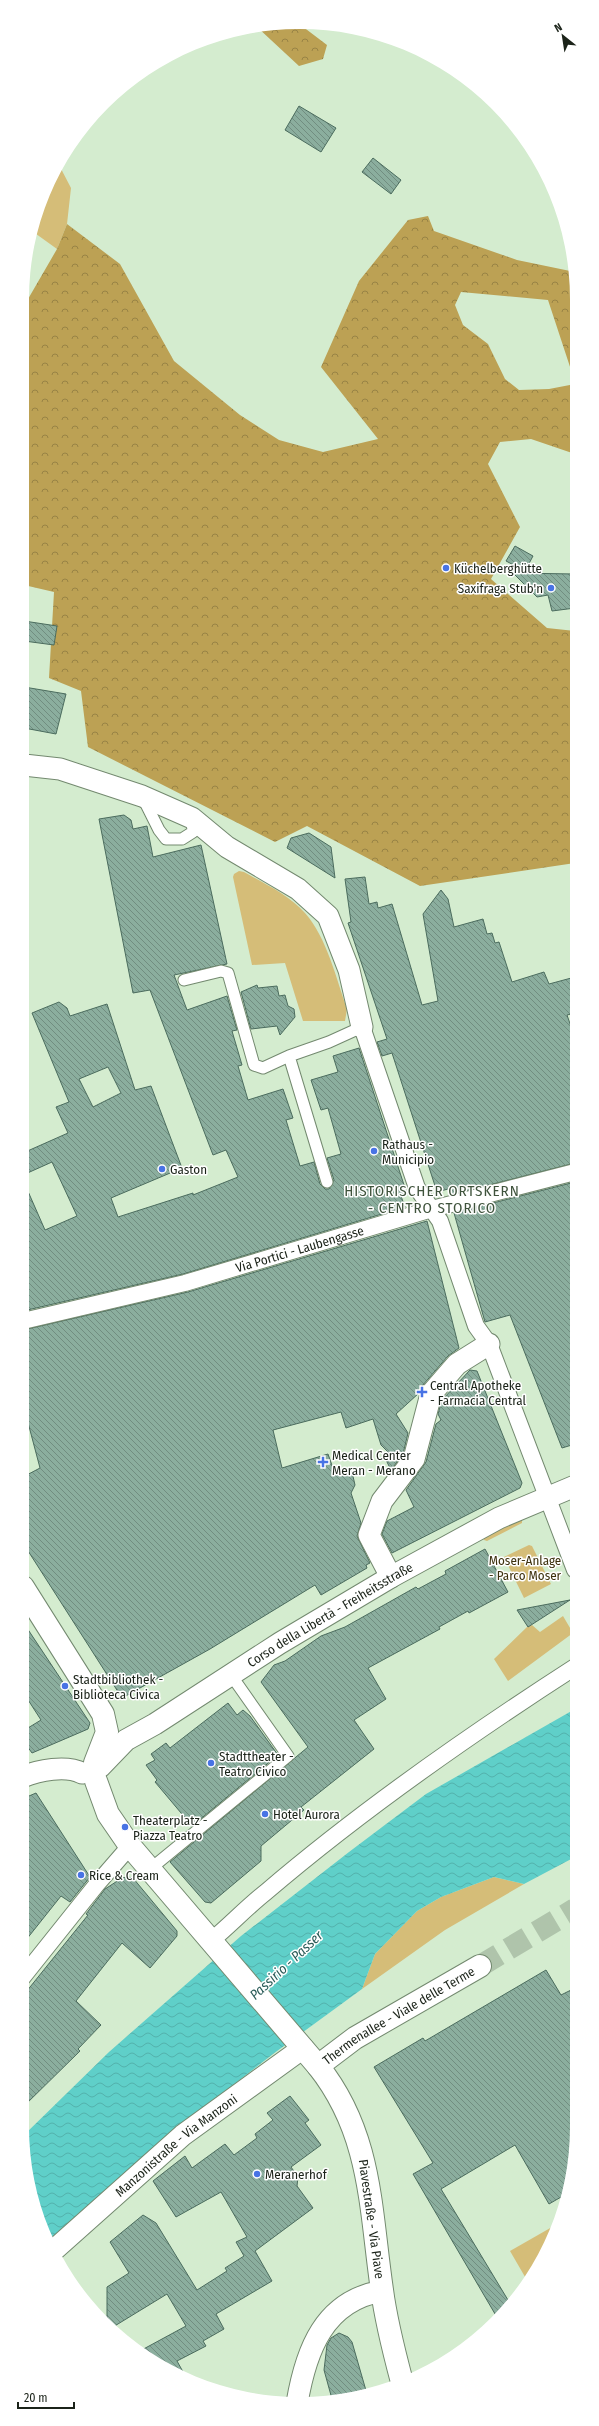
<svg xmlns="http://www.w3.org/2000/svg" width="599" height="2426" font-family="'Fira Sans Condensed',sans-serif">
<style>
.green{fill:#d5bd78}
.forest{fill:url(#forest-crowns)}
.water{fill:url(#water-waves)}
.building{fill:url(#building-back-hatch);stroke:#4b6c5e;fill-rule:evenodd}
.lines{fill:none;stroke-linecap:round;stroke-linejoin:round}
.primary-tunnel{stroke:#afc4ab;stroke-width:22;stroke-dasharray:22 11;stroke-linecap:butt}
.service-casing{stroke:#73896f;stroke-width:13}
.pedestrian-casing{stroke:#73896f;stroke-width:18}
.minor-casing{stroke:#73896f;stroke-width:23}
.secondary-casing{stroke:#73896f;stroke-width:24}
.primary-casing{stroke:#73896f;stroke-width:24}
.service{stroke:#fff;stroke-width:11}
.pedestrian{stroke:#fff;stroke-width:16}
.minor{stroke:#fff;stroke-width:21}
.secondary{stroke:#fff;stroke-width:22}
.primary{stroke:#fff;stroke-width:22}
.poi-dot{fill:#4873e5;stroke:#fff;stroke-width:1.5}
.labels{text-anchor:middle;stroke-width:3;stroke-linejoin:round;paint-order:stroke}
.poi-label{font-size:13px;fill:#1b2319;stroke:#fff;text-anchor:start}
.street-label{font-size:13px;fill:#1b2319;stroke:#fff}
.park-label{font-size:13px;fill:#3d310e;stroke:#fff}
.water-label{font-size:14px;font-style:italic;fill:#2b5c59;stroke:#fff}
.quarter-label{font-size:15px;letter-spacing:1px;fill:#3f533c;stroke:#fff}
</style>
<defs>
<pattern id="forest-crowns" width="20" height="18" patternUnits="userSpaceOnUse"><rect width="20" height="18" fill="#bca154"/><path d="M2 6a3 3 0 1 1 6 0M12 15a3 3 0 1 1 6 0" fill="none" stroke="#988345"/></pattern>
<pattern id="water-waves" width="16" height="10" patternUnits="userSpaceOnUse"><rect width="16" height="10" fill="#5fcfc9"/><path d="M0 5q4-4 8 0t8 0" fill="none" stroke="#52b1ac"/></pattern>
<pattern id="building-back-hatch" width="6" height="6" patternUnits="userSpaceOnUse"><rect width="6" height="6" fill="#8bae9e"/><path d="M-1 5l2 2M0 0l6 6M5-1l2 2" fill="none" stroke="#718d80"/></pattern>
</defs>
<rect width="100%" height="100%" fill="#d4eccf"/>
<path class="green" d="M58 163 71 188 67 224 57 249 32 231 37 210Z
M239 871 244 872C265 884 289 895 305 913 327 938 336 978 347 1009L345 1021H303L285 963 252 965 233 877 234 874Z
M522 1518V1523L487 1541 484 1540 482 1537Z
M529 1545 532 1546 551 1584 524 1598 504 1557Z
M563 1616 573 1633 508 1681 494 1659 527 1627 532 1625 540 1632Z
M494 1877 524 1884 445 1930 362 1989 375 1954 417 1911 441 1897Z
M559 2223 540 2265 528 2282 510 2251Z"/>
<path class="forest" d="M282 23H298L327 45 323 59 299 66 257 27Z
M428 216 434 231 517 260 575 272V382L548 300 461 292 455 305 463 325 488 344 505 379 519 390 549 389 575 384V454L531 439 500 442 488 464 520 527 491 579 547 628 575 631V863L420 886 307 826 275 842 88 747 81 691 49 678 54 592 24 585V306L57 249 67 224 120 264 174 361 240 415 279 440 323 452 378 439 321 367 359 281 408 220Z"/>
<path class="water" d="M575 1709V1857L524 1884 494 1877 441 1897 417 1911 375 1954 362 1989 273 2054 183 2124 49 2243C30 2211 26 2171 23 2136L109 2052 241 1936 349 1852 426 1794Z"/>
<path class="building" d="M299 106 336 128 321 152 285 130Z
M373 158 401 180 391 194 362 172Z
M515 546 533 556 525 571 506 561Z
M513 573 575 574V608L552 611 548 595 537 597Z
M24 621 57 626 54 645 24 641Z
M24 687 66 694 56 734 24 728Z
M124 815 131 820 133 829 147 826 153 857 201 845 227 964 174 975 187 1010 227 996 237 1030 232 1031 242 1065 238 1066 248 1100 283 1089 293 1118 286 1120 300 1166 314 1162 320 1184 325 1189H329L334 1180 327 1158 341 1154 328 1108 321 1110 311 1080 338 1072 333 1056 359 1048 407 1194 401 1196 405 1207 183 1274 23 1311V1180L45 1230 77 1216 52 1162 23 1175V1153L68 1133 56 1107 69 1102 32 1013 59 1002 67 1008 70 1016 107 1004 135 1090 151 1086 182 1168 111 1198 118 1217 193 1193V1195L238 1177 226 1150 213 1155 150 990 133 993 99 819ZM108 1067 121 1093 93 1107 79 1079Z
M309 833 331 847 335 878 287 848 291 838Z
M365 877 369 904 377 902 378 908 392 904 422 1005 438 1001 423 914 441 890 448 899 454 927 483 919 487 934 492 933 495 943 499 942 512 982 544 972 549 984 575 977V1013L567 1015 575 1038V1163L450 1195 448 1189 437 1192 392 1053 382 1056 377 1042 387 1039 348 923 351 922 345 879Z
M257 985 258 988 277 986 279 996 285 995 288 1006 294 1009 295 1017 280 1035 277 1026 251 1029 241 992Z
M575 1182V1444L562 1448 510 1315 485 1322 454 1213Z
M427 1221 459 1348 448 1356 422 1386 419 1393 396 1414 408 1433 403 1454 391 1470 385 1458 390 1454 381 1445 373 1419 346 1428 341 1412 273 1430 282 1468 328 1454 334 1471 344 1468 352 1472 355 1485 351 1493 361 1523 357 1536 370 1563 366 1565 367 1568 321 1595 315 1585 210 1649 122 1698 23 1543V1477L40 1468 26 1415 23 1416V1330L188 1292Z
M470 1370 477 1371 522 1483 520 1488 392 1553 382 1534 387 1521 414 1507 406 1490 426 1462 436 1424 441 1420 438 1414 442 1400Z
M485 1549 508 1592 469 1613 468 1611 439 1627 440 1629 368 1668 386 1699 354 1720 374 1749 301 1807 304 1810 261 1846V1861L211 1903 205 1902 170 1862 308 1747 261 1682 274 1665 285 1661 321 1636 345 1627 416 1587 418 1589 446 1574 445 1571Z
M570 1600 528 1627 517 1610Z
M23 1622 90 1723 88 1729 32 1753 22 1739 23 1731 41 1720 23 1692Z
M228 1703 237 1715 243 1710 250 1716 278 1755 192 1826 155 1782 157 1780 146 1765 155 1760 151 1754 166 1743 170 1748Z
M36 1793 90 1877 70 1902 61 1896 22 1945V1799Z
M128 1877 133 1878 177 1931V1936L150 1968 122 1943 76 2001 101 2025 78 2049 80 2051 22 2108V1997L88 1915 86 1914 105 1889 122 1878Z
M546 1970 561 1995 575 1988V2163L568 2193 549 2204 515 2145 441 2189 511 2305 498 2319 413 2174 433 2163 374 2067 423 2038 425 2041Z
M290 2096 309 2120 305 2123 321 2145 291 2167 298 2177 297 2186 313 2208 255 2251 272 2281 216 2314 224 2329 203 2341 206 2346 177 2361 187 2379 177 2375 138 2352 186 2326 167 2294 113 2327 107 2317V2287L129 2273 110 2242 143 2215 156 2223 197 2290 227 2271 225 2268 244 2256 236 2242 247 2237 221 2192 176 2217 153 2181 185 2156 192 2168 225 2144 234 2155 257 2138 255 2134 273 2120 267 2113Z
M339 2333 348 2337 352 2342 367 2394 338 2401 337 2398 332 2399 324 2370 327 2345 331 2338Z"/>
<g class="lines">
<path class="primary-tunnel" d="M480 1966 575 1909"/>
<g class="service-casing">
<path id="service" d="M143 798 159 830 166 839H182L193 832 192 818
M184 980 221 971 228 973 254 1065 263 1068 289 1056 329 1042 362 1027
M289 1056 327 1182
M149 1870 288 1756 231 1675"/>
</g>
<g class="pedestrian-casing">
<g id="pedestrian">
<path d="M362 1027 417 1188 440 1221 476 1326 489 1344 575 1570"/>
<path id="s1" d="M23 1321 185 1283 432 1209 575 1172"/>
<path d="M212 1940C230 1925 247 1907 266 1892 363 1809 468 1736 575 1667"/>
<path d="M22 1978 97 1884 130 1846"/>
</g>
</g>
<g class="minor-casing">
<g id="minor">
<path d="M24 765 60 769 142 796 192 818 227 847 298 889 328 916 349 970 362 1027"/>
<path d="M391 1577 369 1535 382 1501 414 1459 431 1394 457 1364 489 1344"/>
<path id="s2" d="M100 1767 126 1740 155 1724 280 1643 391 1577 499 1518 575 1486"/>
<path d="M22 1777C39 1770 66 1765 82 1773"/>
<path id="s3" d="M54 2250 183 2135 303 2048"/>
<path d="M297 2403C306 2350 324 2301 382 2291"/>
</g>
</g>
<g class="secondary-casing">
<path id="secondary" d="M23 1587 103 1714 107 1732 95 1763
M96 1781 108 1814 130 1846 318 2066"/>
</g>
<g class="primary-casing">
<g id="primary">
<path id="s4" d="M402 2382C394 2352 386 2321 382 2290 370 2208 372 2134 318 2066L355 2038 480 1966"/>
</g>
</g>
<use href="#service" class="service"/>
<use href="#pedestrian" class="pedestrian"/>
<use href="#minor" class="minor"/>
<use href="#secondary" class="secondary"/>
<use href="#primary" class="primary"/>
</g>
<g class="poi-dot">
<circle cx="446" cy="568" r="4"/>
<circle cx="551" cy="588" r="4"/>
<circle cx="374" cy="1151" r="4"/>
<circle cx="162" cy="1169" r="4"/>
<path d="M420 1386h4v4h4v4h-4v4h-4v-4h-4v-4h4z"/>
<path d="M321 1456h4v4h4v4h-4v4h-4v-4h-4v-4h4z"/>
<circle cx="65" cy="1686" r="4"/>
<circle cx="211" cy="1763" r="4"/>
<circle cx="265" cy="1814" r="4"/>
<circle cx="125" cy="1827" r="4"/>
<circle cx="81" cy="1875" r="4"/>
<circle cx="257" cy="2174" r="4"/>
</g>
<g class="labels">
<g class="poi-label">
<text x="454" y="573">Küchelberghütte</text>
<text x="543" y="593" text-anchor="end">Saxifraga Stub'n</text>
<text x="382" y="1149">Rathaus -<tspan x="382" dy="15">Municipio</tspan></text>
<text x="170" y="1174">Gaston</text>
<text x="430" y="1390">Central Apotheke<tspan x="430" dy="15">- Farmacia Central</tspan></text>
<text x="332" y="1460">Medical Center<tspan x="332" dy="15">Meran - Merano</tspan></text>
<text x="73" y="1684">Stadtbibliothek -<tspan x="73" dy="15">Biblioteca Civica</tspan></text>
<text x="219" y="1761">Stadttheater -<tspan x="219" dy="15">Teatro Civico</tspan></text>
<text x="273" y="1819">Hotel Aurora</text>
<text x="133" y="1825">Theaterplatz -<tspan x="133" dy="15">Piazza Teatro</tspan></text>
<text x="89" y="1880">Rice &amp; Cream</text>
<text x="265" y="2179">Meranerhof</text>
</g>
<g class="street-label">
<text dy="5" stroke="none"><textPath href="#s1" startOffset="286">Via Portici - Laubengasse</textPath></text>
<text dy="5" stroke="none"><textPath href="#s2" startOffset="277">Corso della Libertà - Freiheitsstraße</textPath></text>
<text dy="5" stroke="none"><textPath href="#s4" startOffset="426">Thermenallee - Viale delle Terme</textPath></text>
<text dy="5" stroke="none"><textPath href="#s3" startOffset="161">Manzonistraße - Via Manzoni</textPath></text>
<text transform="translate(372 2219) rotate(82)" y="5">Piavestraße - Via Piave</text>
</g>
<g class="park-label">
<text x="525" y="1565">Moser-Anlage<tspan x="525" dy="15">- Parco Moser</tspan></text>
</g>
<g class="water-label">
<text transform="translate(286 1965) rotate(-43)" y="5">Passirio - Passer</text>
</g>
<g class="quarter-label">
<text x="432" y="1196">HISTORISCHER ORTSKERN<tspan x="432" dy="17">- CENTRO STORICO</tspan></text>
</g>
</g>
<path d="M0 0H599V2426H0ZM299 29H300A270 270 0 0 1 570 299V2127A270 270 0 0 1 300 2397H299A270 270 0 0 1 29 2127V299A270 270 0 0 1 299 29Z" fill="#fff" fill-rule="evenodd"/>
<g transform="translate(563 36) rotate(330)" stroke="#ffffff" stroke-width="3" paint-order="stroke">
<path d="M0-3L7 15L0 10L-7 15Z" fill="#1b2319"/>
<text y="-6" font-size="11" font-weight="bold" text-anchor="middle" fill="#1b2319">N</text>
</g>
<path d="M18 2402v6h56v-6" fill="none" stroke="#1b2319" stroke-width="2"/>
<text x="24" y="2402" font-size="12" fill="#1b2319" stroke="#ffffff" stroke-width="3" paint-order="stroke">20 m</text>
</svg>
